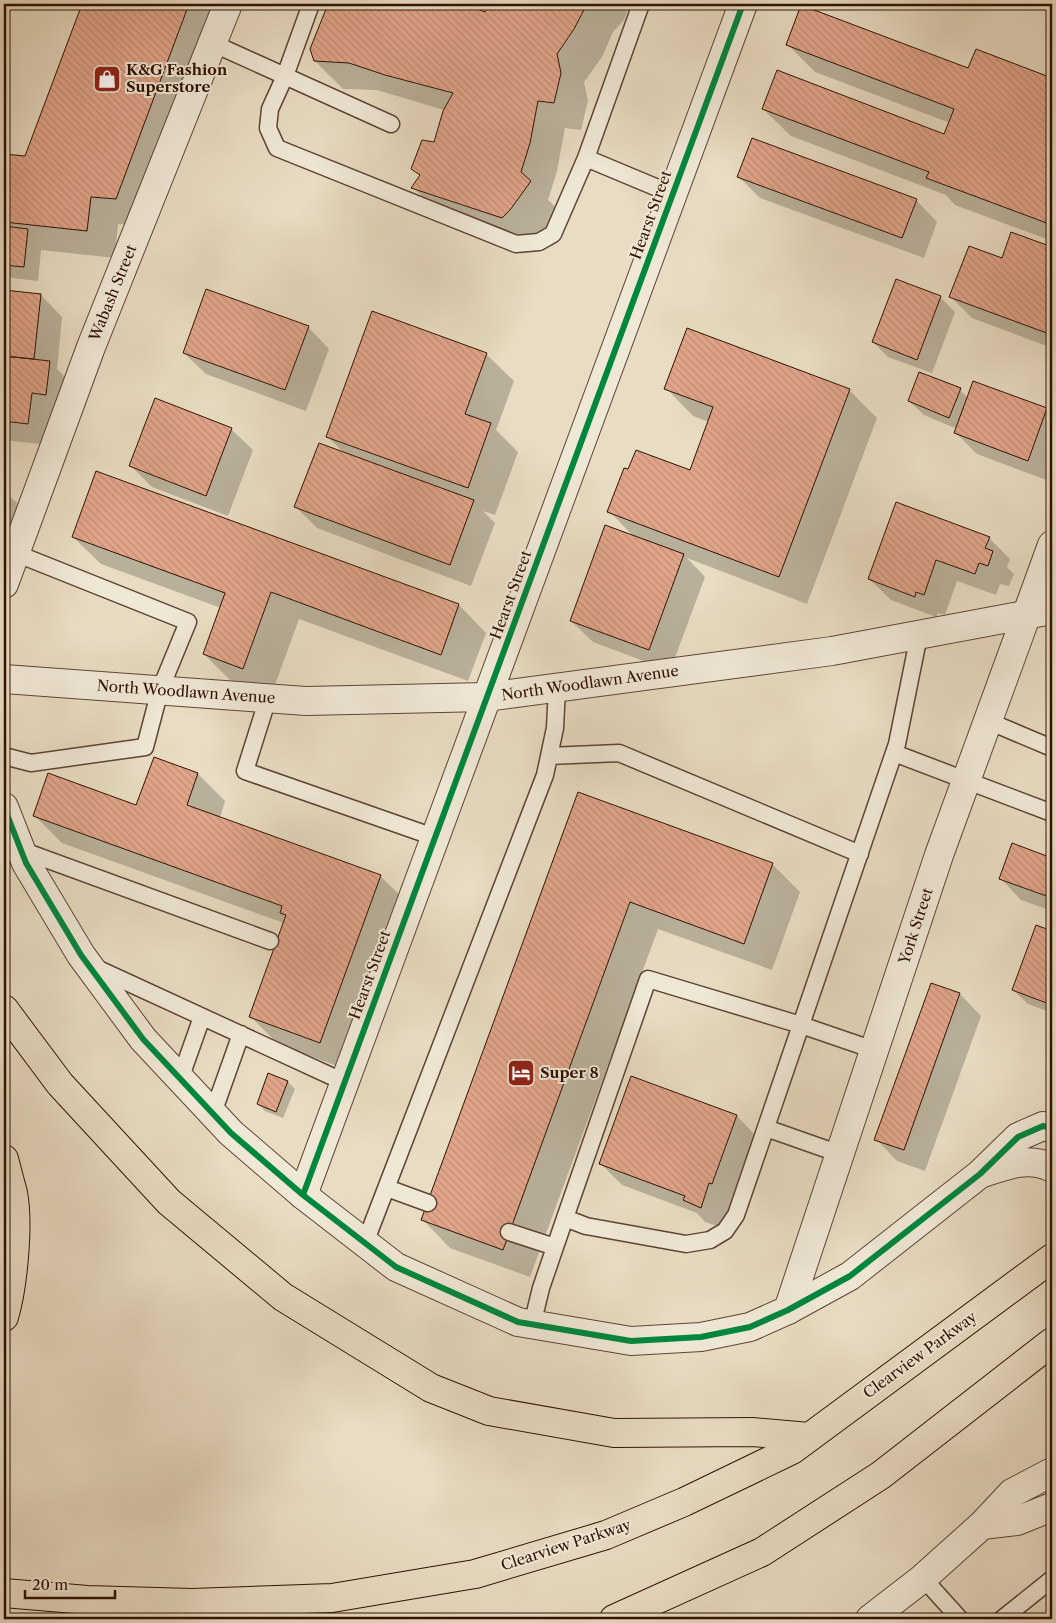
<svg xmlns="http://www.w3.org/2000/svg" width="1056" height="1623" font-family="'Libre Caslon Text',serif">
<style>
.shadow{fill:#0003}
.building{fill:url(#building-back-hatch);stroke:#301204}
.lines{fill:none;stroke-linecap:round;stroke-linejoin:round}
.service-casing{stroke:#5e4434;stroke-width:19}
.minor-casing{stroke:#5e4434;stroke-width:30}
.tertiary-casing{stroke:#5e4434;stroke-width:30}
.trunk-casing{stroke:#301204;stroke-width:30}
.motorway-casing{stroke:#301204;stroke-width:30}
.service{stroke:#f0e8d7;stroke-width:16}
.minor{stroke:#f0e8d7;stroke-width:28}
.tertiary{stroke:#f0e8d7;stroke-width:28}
.trunk{stroke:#e8dcc2;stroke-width:28}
.motorway{stroke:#e8dcc2;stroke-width:28}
.cycleway-casing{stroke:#f0e8d7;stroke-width:9}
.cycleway{stroke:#00873e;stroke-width:6}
.labels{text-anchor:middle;stroke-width:4;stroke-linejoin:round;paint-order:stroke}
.poi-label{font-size:15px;font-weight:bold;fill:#301204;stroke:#f0e8d7;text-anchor:start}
.street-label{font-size:15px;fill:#301204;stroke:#f0e8d7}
</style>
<defs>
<pattern id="building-back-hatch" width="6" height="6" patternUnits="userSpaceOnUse" patternTransform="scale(1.25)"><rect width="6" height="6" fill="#e1a589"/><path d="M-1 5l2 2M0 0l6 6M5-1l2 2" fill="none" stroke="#c18d75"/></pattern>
</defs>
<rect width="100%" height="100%" fill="#e8dcc2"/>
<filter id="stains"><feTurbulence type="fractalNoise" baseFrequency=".004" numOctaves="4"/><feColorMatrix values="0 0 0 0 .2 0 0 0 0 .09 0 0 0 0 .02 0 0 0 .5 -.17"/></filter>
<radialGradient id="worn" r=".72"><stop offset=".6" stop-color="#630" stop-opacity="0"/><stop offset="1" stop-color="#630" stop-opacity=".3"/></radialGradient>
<path class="shadow" d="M83 4H227L144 226 118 224 115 258 41 250 38 281 4 277V155L26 157Z
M329 4H462L486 14 489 4H630L624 20 613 32 602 57 584 82 588 101 581 130 565 128 557 171 548 200 558 209 538 238 530 245 440 215 413 187 420 176 412 168 435 143 444 110 377 90 343 89 315 61 312 49Z
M787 44 969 70 976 51 1052 79V241L955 205 946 195 791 136 763 109 945 135 950 123 815 72Z
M739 177 916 200 937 222 924 258 760 198Z
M1012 234 1052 249V348L972 318 951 297 1003 259Z
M4 291 41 295 62 317 57 369 71 383 49 445 4 440Z
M940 297 955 312 932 373 888 357 873 342Z
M308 327 329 349 306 411 206 374 184 353Z
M688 329 850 391 877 418 807 604 687 558 705 577 670 671 593 642 571 621 634 537 609 511 690 472 709 422 693 416 666 388Z
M486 354 514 381 496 430 518 452 495 515 483 511 495 523 471 586 317 528 296 507 345 454 327 436Z
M974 382 1047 409 1052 415V473L1049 481 977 454 955 432 957 429 924 415 909 401 960 390 968 398Z
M231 429 253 450 228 516 152 487 131 466Z
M97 472 459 605 486 633 468 681 299 619 271 696 232 682 204 654 221 608 101 564 73 537Z
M4 491 20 506 4 552Z
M989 538 1010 559 1007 567 1014 574 1009 586 1000 584 996 595 957 581 945 615 938 613 936 617 891 600 869 579Z
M198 774 225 801 220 818 380 876 408 903 348 1070 278 1044 251 1017 284 923 62 843 34 815 137 807Z
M578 793 773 865 800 892 772 970 658 929 530 1277 450 1248 423 1220Z
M1013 844 1052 859V911L1021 900 1000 878Z
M1037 927 1052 932V1013L1028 1004 1013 990Z
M931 985 960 994 981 1016 925 1171 897 1161 876 1139Z
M632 1078 737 1116 758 1138 734 1205 731 1204 722 1228 705 1222 697 1213 622 1185 600 1163Z
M288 1082 295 1089 283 1118 265 1111 258 1104Z"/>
<path class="building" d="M82 4H189L116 199 91 197 87 231 4 222V154L25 156Z
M328 4H465L485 12 488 4H587L574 29 557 54 561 73 554 103 538 101 530 143 521 172 531 181 510 210 502 218 411 188 420 175 411 169 422 140 434 142 443 111 453 93 385 75 349 63 314 61 310 49Z
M801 5 968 68 976 49 1052 78V225L926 178 929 172 762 109 777 70 944 134 954 109 786 45Z
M752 138 917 199 902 238 737 177Z
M4 226 28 229 24 267 4 265Z
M1011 232 1052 247V335L949 297 969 246 1002 258Z
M896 279 941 296 917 360 872 342Z
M206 289 309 326 285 390 183 353Z
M4 290 41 294 34 359 4 356Z
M372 311 487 353 465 414 491 423 468 488 326 437Z
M687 328 850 389 779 577 607 512 624 468 628 469 636 450 690 470 713 407 664 389Z
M4 356 50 361 46 395 32 393 28 424 4 421Z
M919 372 961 388 949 418 908 401Z
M973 381 1047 408 1028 461 954 433Z
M155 398 232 428 206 496 129 466Z
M319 443 474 500 450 565 294 507Z
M96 471 459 604 441 655 271 592 243 669 203 654 225 593 72 537Z
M896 502 990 537 985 548 993 551 988 566 979 563 975 574 936 560 924 595 916 592 915 597 868 579Z
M605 525 684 554 649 650 570 621Z
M154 757 198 773 187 805 381 875 320 1043 249 1017 286 915 280 913 282 906 33 816 48 773 136 805Z
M578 792 773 863 744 944 630 902 503 1250 421 1220Z
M1012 843 1052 858V898L999 879Z
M1036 925 1052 931V1005L1012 990Z
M931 983 960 993 904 1150 874 1140Z
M268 1073 288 1081 276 1112 257 1104Z
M631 1076 737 1115 712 1184 709 1183 701 1208 683 1200 685 1196 599 1164Z"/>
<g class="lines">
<g class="service-casing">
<path id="service" d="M311 4 285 76 270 109 268 128 277 148 516 244 539 242 553 234 586 158 641 4
M212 43 391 124
M586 158 672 194
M268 698 245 771 434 837
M988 721 1052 748
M894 753 1052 813
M4 756 31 763 145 747 160 690 188 622 15 553
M549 756 619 753 860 854
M21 850 270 941
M94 967 344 1082
M180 1079 202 1017
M213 1113 241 1034
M766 1128 840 1154
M387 1188 428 1203
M565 1218 648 979 801 1025 874 1050
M509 1232 555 1247
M365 1243 545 775 555 728 557 688
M532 1325 541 1288 565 1218 586 1226 686 1244 710 1240 725 1231 736 1215 897 744 919 635
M923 1578 960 1619
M1002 1619 1052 1579"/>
</g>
<g class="minor-casing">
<path id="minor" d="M4 584 91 347 228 4
M4 679 306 701 486 697 832 651 1052 610
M303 1195 743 4
M788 1310 939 855 1052 545
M982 1525 1017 1521 1052 1507
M870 1619 923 1578 982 1525 1012 1493 1052 1472"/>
</g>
<g class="tertiary-casing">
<path id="tertiary" d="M4 807 26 863 81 955 143 1039 231 1133 303 1195 396 1267 518 1322 631 1341 701 1337 750 1327 788 1310 850 1276 980 1174 1018 1137 1043 1126 1052 1128
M983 1173C1006 1165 1029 1156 1052 1168"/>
</g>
<g class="trunk-casing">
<path id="trunk" d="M4 1593 87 1600 192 1603 332 1598 475 1574 606 1535 684 1502 792 1450 1052 1258
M614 1619 762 1552 881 1475 1052 1342"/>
</g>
<g class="motorway-casing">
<path id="motorway" d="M4 1009 60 1084 169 1202 283 1297 431 1388 489 1411 614 1433 752 1432 809 1437
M4 1159C7 1171 10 1182 13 1193 19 1224 13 1287 4 1317"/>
</g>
<use href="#service" class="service"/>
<use href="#minor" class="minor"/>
<use href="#tertiary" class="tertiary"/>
<use href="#trunk" class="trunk"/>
<use href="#motorway" class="motorway"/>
<g class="cycleway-casing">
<path id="cycleway" d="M4 807 26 863 81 955 143 1039 231 1133 303 1195 396 1267 518 1322 631 1341 701 1337 750 1327 788 1310 850 1276 980 1174 1018 1137 1043 1126 1052 1128
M303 1195 743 4"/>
</g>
<use href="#cycleway" class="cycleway"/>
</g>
<defs>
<g id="shop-square" transform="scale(1.4375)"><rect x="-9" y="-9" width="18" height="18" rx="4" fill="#8f2418" stroke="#f0e8d7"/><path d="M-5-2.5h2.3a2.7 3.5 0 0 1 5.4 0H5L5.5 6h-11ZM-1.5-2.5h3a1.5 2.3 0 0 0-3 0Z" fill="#fff"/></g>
<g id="hotel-square" transform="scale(1.4375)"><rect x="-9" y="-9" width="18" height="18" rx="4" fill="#8f2418" stroke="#f0e8d7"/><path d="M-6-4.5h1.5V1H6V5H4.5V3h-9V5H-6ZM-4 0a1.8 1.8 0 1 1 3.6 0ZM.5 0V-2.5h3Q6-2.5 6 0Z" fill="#fff"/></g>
</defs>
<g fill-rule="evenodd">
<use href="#shop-square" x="107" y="79"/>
<use href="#hotel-square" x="521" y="1073"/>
</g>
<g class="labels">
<g class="poi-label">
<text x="126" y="75">K&amp;G Fashion<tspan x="126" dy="17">Superstore</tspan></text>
<text x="540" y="1078">Super 8</text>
</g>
<g class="street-label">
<text transform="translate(651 215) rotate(-70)" y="5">Hearst Street</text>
<text transform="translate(113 293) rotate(-68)" y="5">Wabash Street</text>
<text transform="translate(511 595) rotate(-70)" y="5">Hearst Street</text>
<text transform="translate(590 683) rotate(-8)" y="5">North Woodlawn Avenue</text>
<text transform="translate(186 692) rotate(4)" y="5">North Woodlawn Avenue</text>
<text transform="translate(916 926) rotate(-72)" y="5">York Street</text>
<text transform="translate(370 975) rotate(-70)" y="5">Hearst Street</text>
<text transform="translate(920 1355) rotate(-36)" y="5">Clearview Parkway</text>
<text transform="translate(566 1545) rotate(-18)" y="5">Clearview Parkway</text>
</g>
</g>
<rect width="1056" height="1623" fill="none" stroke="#e8dcc2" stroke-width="20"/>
<rect x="5" y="5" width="1046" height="1613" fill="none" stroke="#301204" stroke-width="2.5"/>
<rect x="10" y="10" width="1036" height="1603" fill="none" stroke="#301204"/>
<path d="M25 1590v8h90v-8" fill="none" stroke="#301204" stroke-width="2.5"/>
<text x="32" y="1590" font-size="15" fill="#301204" stroke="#f0e8d7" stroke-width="4" paint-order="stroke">20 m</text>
<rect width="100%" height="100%" filter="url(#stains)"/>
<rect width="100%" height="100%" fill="url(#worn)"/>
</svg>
